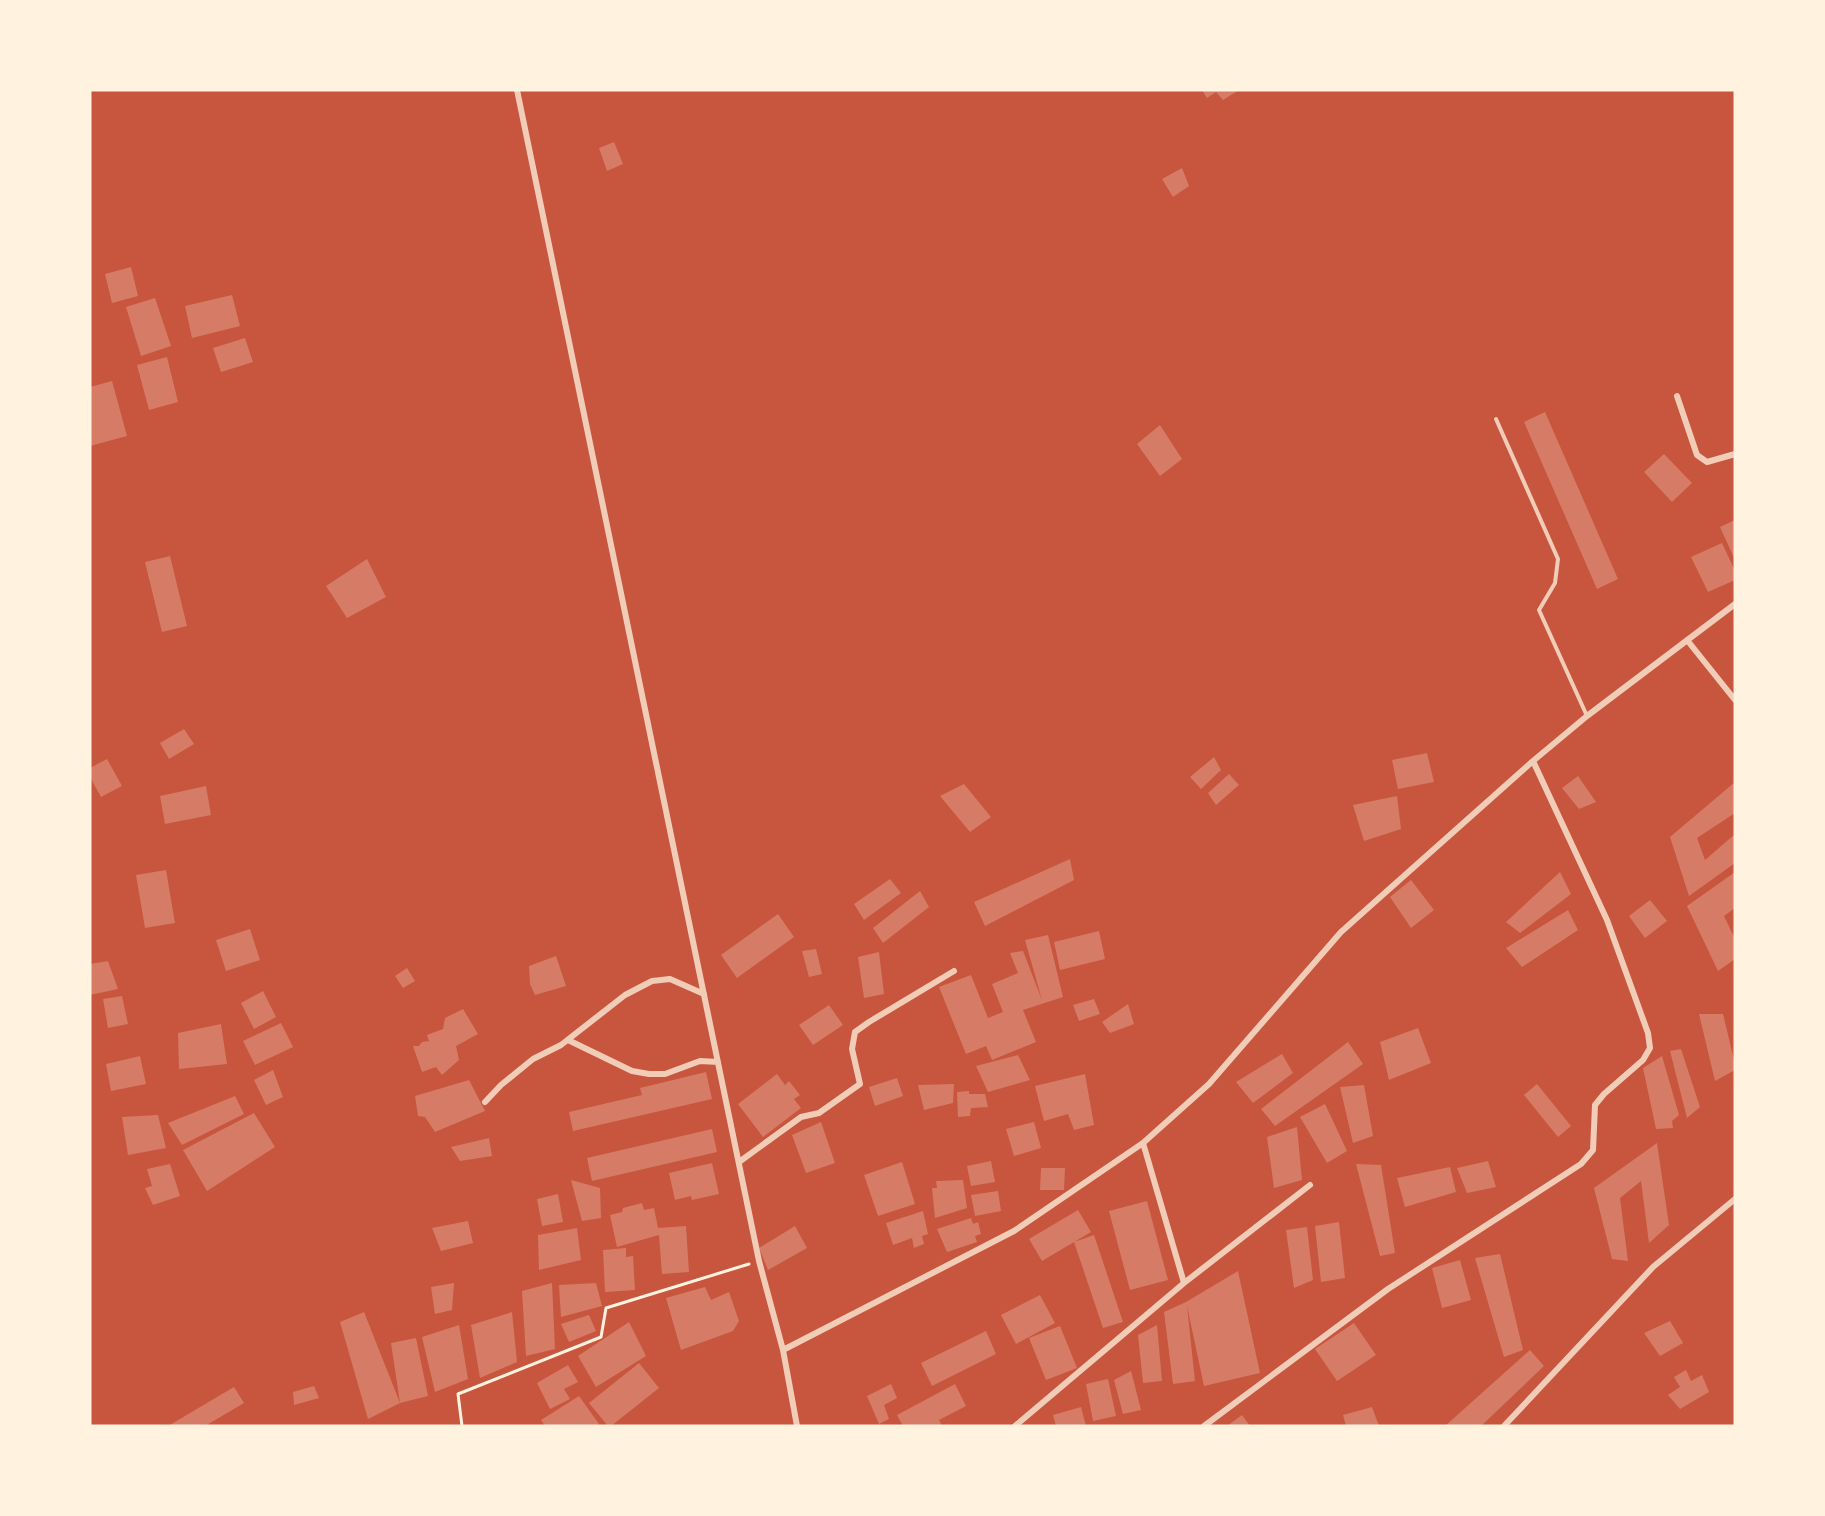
<svg xmlns="http://www.w3.org/2000/svg" width="1825" height="1516" font-family="'Crimson Pro',serif">
<style>
.building{fill:#d67c66}
.lines{fill:none;stroke-linecap:round;stroke-linejoin:round}
.path{stroke:#fff3e0;stroke-width:3}
.service{stroke:#f1ccb7;stroke-width:4}
.minor{stroke:#f1ccb7;stroke-width:6}
</style>
<rect width="100%" height="100%" fill="#c8553d"/>
<path class="building" d="M1202 90H1239L1223 100 1216 92 1207 98Z
M614 142 623 164 607 171 599 148Z
M1182 168 1189 186 1173 197 1162 179Z
M131 267 138 296 112 303 105 274Z
M232 295 240 326 192 338 185 306Z
M155 298 171 346 141 356 126 307Z
M245 338 253 362 221 372 213 348Z
M167 357 178 402 149 410 137 365Z
M112 381 127 436 90 446V387Z
M1545 412 1618 579 1597 589 1524 422Z
M1160 425 1182 459 1160 476 1137 444Z
M1664 454 1692 483 1672 502 1644 472Z
M1735 520V560L1720 527Z
M1722 543 1735 571V580L1708 592 1691 557Z
M170 556 187 626 162 632 145 562Z
M367 559 386 597 347 618 326 586Z
M184 729 194 744 169 759 160 743Z
M1427 753 1434 782 1398 789 1392 760Z
M1214 757 1221 770 1201 789 1190 777Z
M107 759 122 786 101 797 90 777V768Z
M1229 774 1239 785 1216 805 1208 793Z
M1578 776 1596 802 1579 809 1562 788Z
M1735 782V813L1697 838 1705 860 1735 834V863L1689 896 1670 837Z
M964 784 991 817 970 832 940 796Z
M206 786 211 815 165 824 160 796Z
M1397 796 1401 829 1364 841 1353 805Z
M1070 859 1074 880 985 926 974 902Z
M166 870 175 923 145 928 136 875Z
M1560 872 1571 894 1520 933 1506 922Z
M1735 872V908L1724 916 1735 939V959L1718 971 1687 906Z
M890 879 901 893 864 920 854 904Z
M1411 880 1434 910 1411 928 1390 897Z
M920 891 929 907 883 943 873 928Z
M1650 900 1667 921 1645 938 1629 916Z
M1568 910 1578 930 1522 967 1506 948Z
M778 914 794 937 737 978 721 955Z
M250 929 260 960 226 971 216 940Z
M1099 931 1105 959 1060 970 1054 942Z
M1048 935 1063 997 1023 1010 1036 1042 992 1060 986 1046 966 1054 939 987 971 975 988 1018 1003 1012 992 984 1018 973 1010 953 1023 951 1042 1000 1025 940Z
M816 949 822 974 809 977 802 951Z
M879 952 884 994 864 998 858 957Z
M556 956 566 986 535 995 530 984 529 966Z
M108 961 118 989 90 995V964Z
M407 968 415 981 403 988 395 976Z
M263 991 276 1017 254 1029 241 1003Z
M122 996 128 1024 108 1028 103 999Z
M1094 999 1100 1014 1079 1021 1073 1005Z
M1128 1004 1134 1024 1110 1033 1102 1022Z
M829 1005 843 1025 813 1045 799 1025Z
M463 1009 478 1034 456 1046 459 1060 442 1075 436 1067 422 1072 413 1046H419L422 1042 429 1041 427 1035 443 1029 445 1018Z
M1699 1014H1723L1735 1064V1070L1715 1081Z
M281 1023 293 1047 255 1065 243 1041Z
M221 1024 227 1064 179 1069 178 1033Z
M1418 1028 1431 1063 1389 1080 1380 1042Z
M1348 1042 1363 1064 1275 1126 1261 1109Z
M1681 1049 1700 1107 1687 1118 1670 1051Z
M1282 1054 1293 1073 1253 1103 1236 1082Z
M1018 1055 1030 1080 988 1092 976 1066Z
M140 1056 146 1084 111 1091 106 1064Z
M1662 1056 1679 1115 1672 1121 1673 1128 1656 1129 1643 1068Z
M273 1070 283 1097 266 1105 254 1080Z
M706 1072 712 1099 573 1131 569 1112 642 1095 640 1088Z
M777 1074 785 1085 789 1081 800 1095 794 1099 801 1108 763 1137 738 1104Z
M1085 1074 1094 1125 1074 1130 1068 1114 1044 1121 1035 1086Z
M897 1078 903 1096 875 1106 869 1087Z
M469 1080 485 1111 435 1132 425 1117 418 1116 415 1096Z
M954 1084 953 1103 924 1110 918 1085Z
M1537 1084 1571 1126 1558 1137 1524 1095Z
M1364 1085 1373 1136 1353 1143 1340 1087Z
M969 1091V1094H985L988 1107 971 1108 970 1116 958 1117 957 1092Z
M235 1096 244 1114 182 1145 168 1123Z
M1325 1104 1347 1151 1327 1163 1300 1117Z
M254 1113 275 1147 207 1191 183 1150Z
M158 1115 166 1148 128 1155 122 1117Z
M821 1122 835 1163 806 1173 792 1135Z
M1034 1122 1041 1148 1014 1156 1006 1129Z
M1297 1127 1302 1180 1274 1188 1267 1137Z
M712 1129 717 1152 592 1181 587 1158Z
M489 1138 492 1156 460 1161 451 1147Z
M1657 1143 1669 1225 1649 1243 1641 1181 1620 1198 1628 1261 1612 1259 1594 1188Z
M991 1161 995 1182 971 1186 967 1166Z
M1488 1161 1496 1187 1467 1193 1457 1168Z
M902 1162 915 1204 878 1216 864 1175Z
M712 1163 719 1194 692 1200 691 1196 675 1200 669 1173Z
M170 1164 180 1196 153 1205 145 1188 152 1186 147 1169Z
M1356 1164 1381 1165 1395 1253 1380 1256Z
M1450 1167 1456 1192 1405 1207 1397 1178Z
M1041 1168H1065L1064 1190H1040Z
M571 1180 600 1188 601 1218 582 1221Z
M963 1180 967 1208 935 1218 932 1188H937L936 1181Z
M998 1191 1001 1211 975 1216 971 1195Z
M558 1194 563 1222 542 1226 537 1199Z
M1147 1201 1168 1280 1130 1290 1109 1211Z
M642 1203 644 1210 654 1208 658 1228 686 1226 689 1272 662 1274 659 1235 617 1247 610 1215 622 1212 623 1208Z
M1078 1210 1091 1232 1042 1261 1029 1239Z
M923 1211 928 1234 922 1236 924 1244 914 1248 912 1238 893 1245 886 1223Z
M971 1218 973 1224 978 1222 981 1234 975 1236 977 1242 947 1252 937 1229Z
M468 1221 473 1243 441 1251 432 1228Z
M1339 1222 1345 1278 1321 1282 1315 1226Z
M795 1226 807 1248 768 1270 759 1248Z
M1307 1227 1313 1280 1294 1288 1286 1230Z
M577 1228 581 1260 539 1270 538 1235Z
M1094 1235 1123 1322 1103 1328 1074 1242Z
M626 1248V1257L633 1256 635 1290 605 1292 603 1250Z
M1500 1254 1523 1350 1504 1357 1475 1258Z
M1460 1260 1471 1300 1442 1308 1432 1268Z
M1238 1271 1260 1373 1204 1386 1187 1306 1195 1381 1173 1384 1164 1312 1186 1302Z
M454 1283 452 1310 435 1314 431 1287Z
M552 1283 555 1349 526 1356 522 1291Z
M596 1283 602 1306 561 1317 559 1285Z
M705 1287 711 1300 729 1292 739 1321 733 1331 681 1350 666 1298Z
M1040 1295 1055 1323 1016 1344 1001 1315Z
M364 1312 400 1403 368 1419 340 1322Z
M512 1312 517 1362 480 1378 471 1325Z
M589 1315 596 1331 569 1342 561 1324Z
M1670 1321 1683 1343 1660 1356 1644 1333Z
M629 1322 646 1356 596 1387 578 1356Z
M1354 1323 1376 1355 1337 1381 1315 1349Z
M459 1325 468 1379 435 1392 422 1337Z
M1157 1325 1162 1381 1143 1383 1138 1335Z
M1060 1326 1077 1368 1046 1380 1029 1338Z
M986 1331 996 1354 932 1386 921 1363Z
M416 1338 428 1396 400 1403 391 1343Z
M1530 1350 1544 1366 1481 1426H1445Z
M639 1363 659 1388 611 1426H608L589 1403Z
M568 1365 578 1382 564 1389 570 1399 550 1409 537 1383Z
M1686 1370 1691 1381 1702 1375 1709 1392 1680 1409 1668 1395 1680 1387 1674 1377Z
M1131 1371 1141 1410 1123 1414 1114 1380Z
M1108 1379 1116 1416 1093 1421 1086 1384Z
M891 1384 897 1398 884 1405 889 1419 879 1424 867 1396Z
M955 1384 966 1406 939 1420 942 1426H903L897 1415Z
M314 1386 319 1398 294 1405 293 1392Z
M234 1387 244 1403 205 1426H168Z
M579 1396 599 1424 595 1426H545L541 1420Z
M1081 1407 1086 1426H1056L1053 1415Z
M1372 1407 1379 1426H1346L1343 1415Z
M1242 1415 1250 1426H1227Z"/>
<g class="lines">
<path class="path" d="M462 1426 458 1394 601 1337 606 1308 749 1264"/>
<path class="service" d="M1496 419 1558 559 1555 583 1539 610 1587 716"/>
<path class="minor" d="M517 90 759 1261 783 1350 797 1426
M1677 396 1697 455 1707 462 1735 454
M1687 640 1735 700
M568 1040 632 1071 649 1074H665L700 1061 718 1062
M485 1102 501 1085 533 1059 561 1045 625 995 652 981 670 979 704 994
M1143 1143 1184 1283
M739 1162 801 1117 819 1113 860 1084 852 1049 855 1032 869 1022 954 971
M783 1350 1014 1231 1143 1143 1209 1084 1341 932 1533 761 1587 716 1735 604
M1015 1426 1184 1283 1310 1185
M1204 1426 1388 1289 1581 1164 1593 1150 1595 1105 1604 1094 1643 1060 1650 1048 1648 1033 1607 920 1533 761
M1504 1426 1653 1267 1735 1199"/>
</g>
<rect width="1825" height="1516" fill="none" stroke="#fff3e0" stroke-width="183"/>
</svg>
